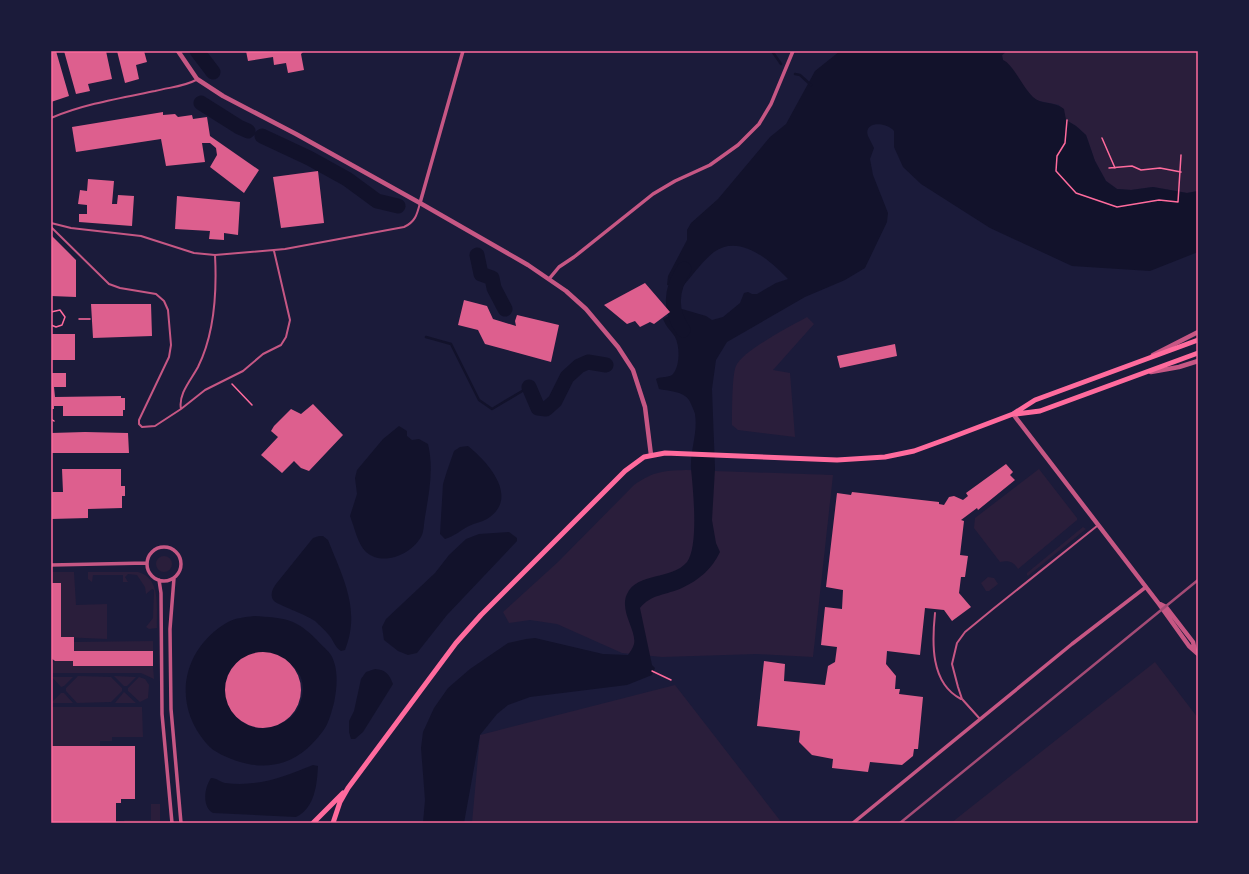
<svg xmlns="http://www.w3.org/2000/svg" width="1249" height="874" font-family="'Source Sans 3',sans-serif">
<style>
.green{fill:#2a1e3b}
.water{fill:#12122b;fill-rule:evenodd}
.lines{fill:none;stroke-linecap:round;stroke-linejoin:round}
.stream{stroke:#12122b;stroke-width:2.5}
.river{stroke:#12122b;stroke-width:15}
.building{fill:#dd5f8e}
.path{stroke:#ff6b9d;stroke-width:1.5}
.service{stroke:#c65784;stroke-width:2}
.minor{stroke:#c65784;stroke-width:3.5}
.tertiary{stroke:#c65784;stroke-width:4.5}
.secondary{stroke:#ff6b9d;stroke-width:5}
.rail{stroke:#a44b75;stroke-width:2.5}
.neatline{fill:none;stroke:#ff6b9d;stroke-width:1.5}
</style>
<rect width="100%" height="100%" fill="#1b1b3a"/>
<path class="green" d="M1007 51H1198V191L1187 193 1153 187 1131 190 1117 189 1106 181 1095 161 1086 135 1076 126 1066 120 1059 105 1039 101 1033 98 1003 60 1002 55Z
M807 317 814 324 773 370 790 373 795 437 738 430 732 425C732 413 732 374 736 366 742 351 791 326 807 317Z
M1039 469 1077 518V520L1018 569C1014 562 1009 560 1000 562L974 528 975 518Z
M686 470 833 475 813 657 757 654 662 657 622 653 557 624 530 620 509 623 503 612 558 562 634 485C654 471 663 471 686 470Z
M1083 527 1086 529 1028 576 1027 575V573Z
M156 564a8 8 0 1 1 16 0a8 8 0 1 1-16 0Z
M51 572H74L76 605 107 604V639L61 637V584L51 583Z
M88 572H138C162 578 156 609 157 628L149 629 146 627 153 618 154 590 152 589 146 594 145 587 137 575 128 574 125 577 128 582H123V575H93L92 582 88 579Z
M988 577 994 578 998 584 989 591H986L981 583Z
M153 641V651H74V642Z
M55 661H73V666H153L154 679 141 673H51V664Z
M1155 662 1198 718V823H951Z
M78 676 111 677 122 688V691L111 702 77 703 66 691V688Z
M114 676 135 677H136L127 686H124Z
M52 677H73L64 686 61 687Z
M139 677 145 679 149 685 148 698 140 702 128 691V688Z
M675 685 782 823H472L480 735Z
M124 692 136 703H115Z
M61 693H64L73 703H51Z
M51 707H142L143 737H112V741H100V746H51Z
M151 804H160V823H125L124 820H151Z"/>
<path class="water" d="M840 51H1007L1002 55 1003 60C1013 64 1023 88 1033 97 1041 105 1055 101 1064 109L1066 120 1076 126 1086 135 1095 161 1106 181 1117 189 1131 190 1153 187 1187 193 1198 191V252L1150 271 1072 266 990 228 921 184 903 167 894 147V131C885 121 863 122 868 136 870 140 872 144 874 148L870 159 873 175 888 213 887 222 865 268 845 280 805 297 727 342 716 360 712 389 715 469 712 520 716 543 720 552C712 569 699 580 682 588 667 595 651 594 640 608L652 665 655 668 652 675 627 685 530 697 508 705 497 714 480 735 464 823H423L425 800 421 748 423 732 434 708 448 688 470 669 508 643 526 639 535 638 603 654 628 655C630 652 633 648 634 644 637 631 619 611 627 594 637 572 672 580 687 562 699 546 693 489 691 469 690 450 698 433 695 414 694 410 691 404 689 400 683 391 668 391 659 389L656 379C661 376 670 378 673 374 680 366 680 346 675 337 671 330 667 329 663 319L682 309 706 316 712 320 723 317 740 303 744 293 748 292 752 294H757L776 283 788 279C771 261 740 233 714 252 701 262 692 277 681 288L667 285 668 276 687 240V230L691 223 718 199 770 137 786 124 815 71Z
M399 426 407 431V436L412 440 419 439 428 444C434 469 429 493 425 517 424 522 424 530 422 535 413 554 383 567 366 552 358 545 354 526 350 516L357 494 355 478 357 470 383 439Z
M468 446C489 463 520 498 487 519 482 522 475 523 469 526 461 530 455 536 445 539L440 534 443 484 447 471 454 451 460 447Z
M509 532 517 538V541L447 615 417 653 408 655 398 651 384 640 382 627 386 619 435 573 449 555 466 539 479 534Z
M319 536H323L328 540C343 578 361 610 345 650L341 651C335 648 333 639 328 634 325 630 319 625 315 621 305 614 278 605 274 601 269 595 273 588 276 584L313 538Z
M254 616C268 617 280 617 293 622 302 626 310 633 317 640 321 645 328 650 331 655 339 669 337 688 334 703 331 713 329 723 323 731 302 760 275 772 240 762 228 758 214 753 206 743 171 702 183 648 228 622 235 618 246 617 254 616ZM263 652C292 658 313 677 298 708 293 717 286 722 277 725 228 746 197 661 263 652Z
M375 669C386 670 389 674 393 684L363 732 355 739H351L349 732V721L354 711 361 679 366 672Z
M313 765 318 766C317 784 315 808 296 817L213 813C202 807 204 788 211 778 217 778 220 782 225 783 259 787 283 777 313 765Z"/>
<g class="lines">
<path class="stream" d="M772 51 781 64
M795 74 800 75 811 85
M426 337 451 344 479 400 492 409 529 387"/>
<path class="river" d="M197 51 213 72
M201 103 239 127 248 131
M262 136 309 158 347 179 377 201 398 206
M477 255 481 274 492 278 494 288 505 309
M683 330C669 310 671 289 684 269
M529 387 538 408 546 409 555 401 567 377 579 366 588 362 606 365"/>
</g>
<path class="building" d="M51 51H56L69 96 51 102Z
M64 51H106L112 79 88 84 90 91 76 94Z
M117 51H144L147 62 136 65 139 79 125 83Z
M246 51H304L301 54 304 70 288 73 286 63 274 65 273 57 248 61Z
M163 112V115L175 114 178 117 192 115 193 119 207 117 210 136 259 170 244 193 210 167 217 155 216 148 210 143H202L205 162 166 166 161 139 76 152 72 127Z
M318 171 324 223 281 228 273 177Z
M88 179 114 181 112 204H117L118 195 134 196 132 226 79 222V214H87V205L78 204 80 190 87 191Z
M177 196 240 202 238 235 224 233V240L209 239 210 231 175 229Z
M51 235 76 260V297L51 296Z
M645 283 670 312 654 324 650 322 640 327 635 321 627 324 604 305Z
M464 300 487 306 493 319 516 326 515 321 517 315 559 325 551 362 485 344 478 330 458 325Z
M91 304H151L152 336 93 338Z
M51 334H75V360H51Z
M895 344 897 356 840 368 837 356Z
M51 373H66V387H54L55 397 121 396V398H125V410H123V416H63V406H54V409H51Z
M313 404 343 435 309 471 301 468 294 461 282 473 261 455 278 437 271 431 274 426 291 409 301 414Z
M85 432 128 433 129 453H51V433Z
M1006 464 1013 472 1010 475 1015 480 978 510 977 508 961 520 964 521 960 555 968 556 965 577H961L959 593 971 607 952 621 944 610 925 608 920 655 887 651 886 664 896 676 895 689H900L899 694 923 697 918 749H914L913 756 902 765 870 762 868 772 832 768 833 759 812 755 799 742 800 731 757 726 764 661 785 664 784 681 825 685 828 666 835 662 837 647 821 645 825 607 842 609 843 590 826 587 837 493 851 495 852 492 939 502V504L944 505 949 497 954 496 963 500 968 496 966 493Z
M62 469H121V486H125V496H122V508L88 509V518L51 519V492H63Z
M51 583H61V637H74V651H153V666H73V661H55L51 658Z
M225 690a38 38 0 1 1 76 0a38 38 0 1 1-76 0Z
M51 746H135V799H121V803H116V823L51 822Z"/>
<g class="lines">
<path class="path" d="M1067 120 1065 143 1057 156 1056 171 1076 193 1117 207 1159 200 1178 202 1181 155
M1102 138 1115 168
M1109 168 1132 166 1141 170 1160 168 1181 172
M51 312 60 310 65 317 62 325 56 327 51 325
M79 319H90
M232 384 252 405
M51 419 54 421
M652 671 671 680"/>
<path class="service" d="M51 118C84 104 121 98 155 91 170 87 183 87 196 80
M51 223 71 228 141 236 194 253 215 255 285 249 404 227C415 222 417 215 420 203
M51 227 109 284 120 288 156 294 164 301 168 310 171 345 169 357 139 420V424L142 427 155 426 181 409 205 390 243 371 263 354 281 345 286 337 290 320 274 251
M181 409C178 394 191 380 198 367 215 333 217 293 215 255
M935 613C932 642 930 683 961 699
M980 719 962 699 958 687 952 664 957 643 965 632 993 609 1097 526"/>
<path class="minor" d="M420 203 463 51
M549 279 559 267 574 257 653 194 675 181 710 165 738 145 759 124 771 104 793 51
M147 564a17 17 0 1 1 34 0a17 17 0 1 1-34 0Z
M51 565 147 563
M174 578 170 629 171 709 181 823
M159 580 161 593 162 714 172 823
M853 823 1072 644 1146 587"/>
<path class="tertiary" d="M178 51 197 79 223 96 296 134 420 203 528 265 566 291 586 309 618 347 633 370 645 407 651 455
M1153 355 1198 332
M1151 372 1179 367 1198 361
M1013 414 1159 604 1189 646 1198 654
M1160 604 1166 607 1193 642 1195 651"/>
<path class="secondary" d="M1016 414 1040 411 1198 353
M313 823 343 793
M333 823 340 802 348 788 456 643 481 615 625 471 644 457 665 453 837 460 885 457 914 451 947 439 1013 414 1035 400 1198 340"/>
<path class="rail" d="M900 823 1198 580"/>
</g>
<rect width="1249" height="874" fill="none" stroke="#1b1b3a" stroke-width="104"/>
<rect x="52" y="52" width="1145" height="770" class="neatline"/>
</svg>
